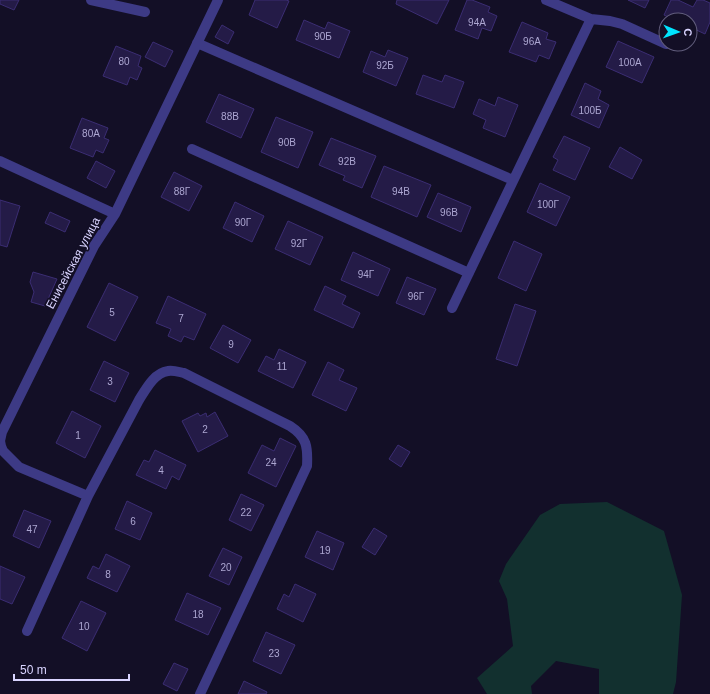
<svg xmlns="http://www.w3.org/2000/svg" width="710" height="694" font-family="Helvetica,sans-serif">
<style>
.green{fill:#12302f}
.building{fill:#241b47;stroke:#3b2d73}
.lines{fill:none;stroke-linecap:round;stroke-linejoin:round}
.minor{stroke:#3d3a85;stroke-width:10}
.labels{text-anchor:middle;stroke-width:3.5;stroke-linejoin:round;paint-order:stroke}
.number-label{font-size:10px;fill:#aca6d1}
.street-label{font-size:12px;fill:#d9d4ff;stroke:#130f26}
</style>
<rect width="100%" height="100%" fill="#130f26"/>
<path class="green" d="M607 502 664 531 682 595 676 682 673 694H599V669L556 661 531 686 532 694H487L477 678 513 646 507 599 499 581 506 564 540 515 560 504Z"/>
<path class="building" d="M0 0H19L14 10 0 4Z
M255 0H286L289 1 277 28 249 15Z
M397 0H449L437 24 396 4Z
M467 0H472L490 7 488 12 497 16 491 31 482 28 478 39 455 30Z
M628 0H649L645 8Z
M671 0H678L693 7 697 0H703L710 3V22L705 34 690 27V20H674L664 15Z
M304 20 325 29 328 22 350 31 339 58 296 40Z
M522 22 548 33 546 39 556 42 549 59 539 55 536 62 509 52Z
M222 25 234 32 228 44 215 37Z
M618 41 654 57 642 83 606 67Z
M153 42 173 51 165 67 145 57Z
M116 46 141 56 138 66 142 68 137 80 130 77 127 85 103 76Z
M388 50 408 58 396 86 363 72 371 51 385 57Z
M423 75 442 82 445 75 464 82 454 108 416 94Z
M585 83 601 91 598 99 609 105 599 128 571 115Z
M219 94 254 109 241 138 206 122Z
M498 97 518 105 505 137 483 128 486 120 473 114 479 99 495 106Z
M276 117 313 132 298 168 261 152Z
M82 118 108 128 104 138 109 140 103 153 96 150 93 157 70 148Z
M564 136 590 148 575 180 553 170 558 160 553 157Z
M331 138 376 156 362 188 343 180 345 176 319 165Z
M620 147 642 160 632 179 609 167Z
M96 161 115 171 106 188 87 178Z
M384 166 431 185 417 217 371 197Z
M174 172 202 186 189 211 161 197Z
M540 183 570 197 556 226 527 212Z
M438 193 471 207 461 232 427 217Z
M0 200 20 206 7 247 0 245Z
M235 202 264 216 252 242 223 228Z
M50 212 70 221 65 232 45 223Z
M288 221 323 237 310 265 275 249Z
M514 241 542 254 526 291 498 278Z
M353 252 390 269 378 296 341 280Z
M33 272 57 279 45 306 31 302 34 292 30 282Z
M407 277 436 289 424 315 396 303Z
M109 283 138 297 115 341 87 327Z
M325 286 346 296 342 304 360 313 353 328 314 310Z
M168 296 206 314 194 340 184 336 181 342 168 336 171 329 156 323Z
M515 304 536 311 517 366 496 359Z
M223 325 251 340 238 363 210 348Z
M279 349 306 362 293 388 258 371 266 356 274 360Z
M104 361 129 373 115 402 90 390Z
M328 362 344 370 339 380 357 388 346 411 312 395Z
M72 411 101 426 85 458 56 443Z
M215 412 228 436 198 452 182 421 198 413 200 416 206 413 207 417Z
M280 438 296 446 276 487 248 473 262 445 274 451Z
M398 445 410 452 401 467 389 459Z
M155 450 186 465 179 480 172 476 166 489 136 475 144 460 149 462Z
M241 494 264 505 251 531 229 520Z
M127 501 152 513 140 540 115 529Z
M24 510 51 521 39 548 13 536Z
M374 528 387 536 375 555 362 547Z
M317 531 344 543 333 570 305 557Z
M223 548 242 557 229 585 209 576Z
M106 554 130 566 117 592 87 578 93 566 99 569Z
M0 566 25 577 12 604 0 599Z
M295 584 316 594 303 622 277 609 284 594 289 597Z
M187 593 221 608 208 635 175 620Z
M81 601 106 613 87 651 62 638Z
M266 632 295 645 281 674 253 661Z
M174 663 188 669 177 691 163 684Z
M244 681 267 692 266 694H238Z"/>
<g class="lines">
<path class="minor" d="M91 0 145 12
M546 0 591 19 610 21 622 24 666 44
M197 43 513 180
M192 149 469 273
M0 161 115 214
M452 308 591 19
M88 496 19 467 3 451 1 446 0 441 2 432 94 246 115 214 218 0
M27 631 88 496 139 400C146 389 154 373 168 371 173 370 179 372 184 373L290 426C307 437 308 447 307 466L200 694"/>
</g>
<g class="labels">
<g class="number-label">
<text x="477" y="26">94А</text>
<text x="323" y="40">90Б</text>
<text x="532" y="45">96А</text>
<text x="124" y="65">80</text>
<text x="630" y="66">100А</text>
<text x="385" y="69">92Б</text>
<text x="590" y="114">100Б</text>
<text x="230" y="120">88В</text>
<text x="91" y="137">80А</text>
<text x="287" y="146">90В</text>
<text x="347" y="165">92В</text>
<text x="182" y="195">88Г</text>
<text x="401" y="195">94В</text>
<text x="548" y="208">100Г</text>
<text x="449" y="216">96В</text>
<text x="243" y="226">90Г</text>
<text x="299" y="247">92Г</text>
<text x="366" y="278">94Г</text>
<text x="416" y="300">96Г</text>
<text x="112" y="316">5</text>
<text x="181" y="322">7</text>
<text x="231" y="348">9</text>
<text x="282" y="370">11</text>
<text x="110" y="385">3</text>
<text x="205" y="433">2</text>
<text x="78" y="439">1</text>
<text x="271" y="466">24</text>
<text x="161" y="474">4</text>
<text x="246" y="516">22</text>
<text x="133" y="525">6</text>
<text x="32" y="533">47</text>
<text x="325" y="554">19</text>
<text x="226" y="571">20</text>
<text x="108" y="578">8</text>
<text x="198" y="618">18</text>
<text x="84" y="630">10</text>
<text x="274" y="657">23</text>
</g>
<g class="street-label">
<text transform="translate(73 263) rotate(-62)" y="4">Енисейская улица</text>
</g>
</g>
<g transform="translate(678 32) rotate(92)"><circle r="19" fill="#130f26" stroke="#625e7d"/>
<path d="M0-3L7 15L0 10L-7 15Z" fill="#00e5ff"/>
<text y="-6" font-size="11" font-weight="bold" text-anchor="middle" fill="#d9d4ff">С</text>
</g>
<path d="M14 674v6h115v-6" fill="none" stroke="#d9d4ff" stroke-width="2"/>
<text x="20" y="674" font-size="12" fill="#d9d4ff" stroke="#130f26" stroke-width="3" paint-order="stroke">50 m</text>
</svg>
